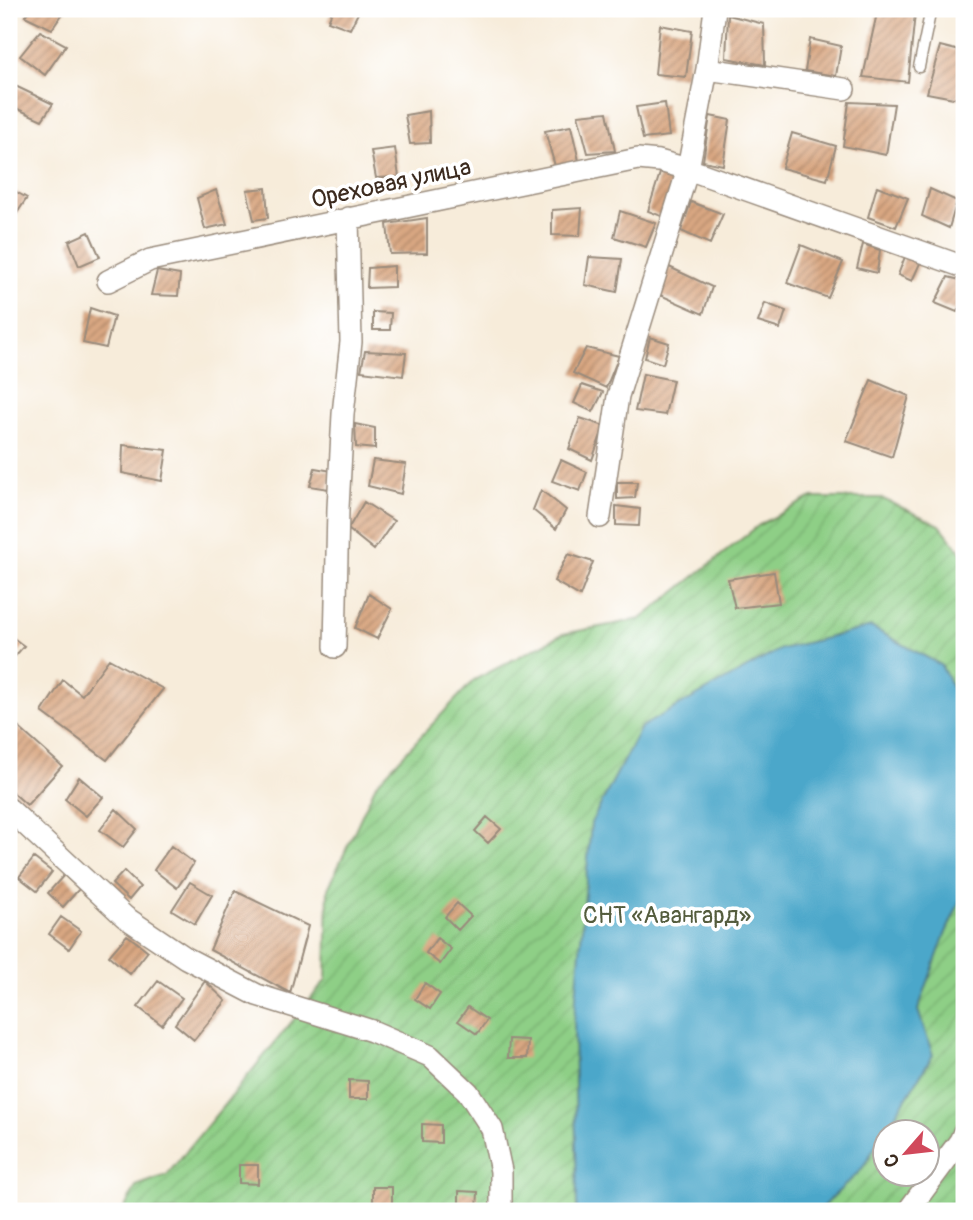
<svg xmlns="http://www.w3.org/2000/svg" width="973" height="1220" font-family="Pangolin,sans-serif">
<style>
.garden{fill:url(#garden-furrows);stroke:#647c52;stroke-width:2;fill-rule:evenodd}
.water{fill:#4ca7ca;stroke:#446874;stroke-width:2}
.building{fill:url(#building-hatch)}
.lines{fill:none;stroke-linecap:round;stroke-linejoin:round}
.service-casing{stroke:#998b7c;stroke-width:13}
.minor-casing{stroke:#998b7c;stroke-width:24}
.service{stroke:#fff;stroke-width:10}
.minor{stroke:#fff;stroke-width:21}
.labels{text-anchor:middle;stroke-width:7;stroke-linejoin:round;paint-order:stroke}
.street-label{font-size:24px;fill:#3b2a1e;stroke:#fff}
.park-label{font-size:24px;fill:#545c3d;stroke:#fff}
</style>
<defs>
<pattern id="garden-furrows" width="10" height="10" patternUnits="userSpaceOnUse" patternTransform="scale(1.75)"><rect width="10" height="10" fill="#8ecf86"/><path d="M-1 1l2-2M0 10L10 0M9 11l2-2" fill="none" stroke="#7bb273"/></pattern>
<pattern id="building-hatch" width="6" height="6" patternUnits="userSpaceOnUse" patternTransform="scale(1.75)"><rect width="6" height="6" fill="#d9a782"/><path d="M-1 1l2-2M0 6l6-6M5 7l2-2" fill="none" stroke="#b1886a"/></pattern>
</defs>
<rect width="100%" height="100%" fill="#fff"/>
<filter id="ink" filterUnits="userSpaceOnUse"><feTurbulence type="fractalNoise" baseFrequency=".0143" numOctaves="2"/><feDisplacementMap in="SourceGraphic" scale="14" xChannelSelector="R" yChannelSelector="G"/><feConvolveMatrix kernelMatrix="1 2 1 2 8 2 1 2 1" color-interpolation-filters="sRGB"/></filter>
<filter id="wash" filterUnits="userSpaceOnUse"><feTurbulence type="fractalNoise" baseFrequency=".00686" numOctaves="4" result="noise"/><feDisplacementMap in="SourceGraphic" scale="28" xChannelSelector="R" yChannelSelector="G"/><feGaussianBlur stdDeviation="1.57" result="paint"/><feColorMatrix in="noise" values="0 0 0 0 0 0 0 0 0 0 0 0 0 0 0 0 0 1.4 0 .05"/><feComposite in="paint" operator="in"/></filter>
<g filter="url(#wash)">
<rect width="100%" height="100%" fill="#f7ecda"/>
<path class="garden" d="M810 498H881L940 525 964 556V1211H123L136 1186 167 1175 326 980 328 889 376 784 474 680 563 634 641 619 759 525ZM886 1132H928V1174H886Z"/>
<path class="water" d="M871 627 941 665 964 711V892L944 937 918 1010 933 1055 861 1170 818 1211H577L574 1021 591 823 641 727 781 649Z"/>
<g id="blocks">
<path class="building" d="M30 9H66L52 29 25 16Z
M333 9H360L350 29 328 21Z
M877 13H915L908 82 863 77Z
M728 15 764 24 765 65 726 58Z
M660 25 692 31 686 77 655 74Z
M40 31 66 45 45 75 20 56Z
M810 39 841 46 836 76 805 71Z
M940 46 964 52V100L927 93Z
M9 83 53 104 42 120 9 105Z
M849 102 894 104 886 155 843 146Z
M665 103 669 136 643 139 636 107Z
M429 111 430 143 410 144 405 115Z
M607 112 615 151 588 153 578 115Z
M710 116 730 120 723 165 703 161Z
M571 126 579 161 555 166 545 131Z
M792 133 836 146 827 180 782 168Z
M395 148 399 177 376 178 371 151Z
M661 170 677 175 664 217 648 211Z
M877 186 908 198 896 227 868 217Z
M9 188 27 198 9 225Z
M266 188 268 218 254 220 247 190Z
M930 189 957 201 949 228 922 216Z
M216 190 227 224 205 229 197 198Z
M691 202 723 214 710 244 681 231Z
M582 208 580 236 552 235V210Z
M620 211 656 223 646 247 614 237Z
M427 218V253L390 254 387 224Z
M89 232 100 257 79 266 69 241Z
M863 244 880 250 877 273 857 268Z
M801 245 843 262 828 298 787 283Z
M906 254 921 261 912 281 898 275Z
M589 257 622 259 617 292 585 285Z
M394 266V287L367 288 368 268Z
M667 266 712 287 703 314 658 294Z
M157 271 180 275 178 296 151 295Z
M948 277 964 281V299L957 312 935 303Z
M765 303 786 311 780 329 758 322Z
M90 308 114 316 106 348 83 343Z
M373 312 391 313 390 330H373Z
M650 337 669 343 663 364 645 358Z
M586 348 619 356 606 388 573 373Z
M365 351 406 353 403 376 361 371Z
M643 374 673 380 665 415 635 411Z
M871 380 909 396 892 457 846 441Z
M582 385 603 392 593 412 574 403Z
M580 418 604 426 592 460 569 449Z
M355 424 375 428V449L356 447Z
M123 445 167 450 162 481 122 473Z
M373 460 406 464 401 494 368 486Z
M561 460 587 472 580 491 552 481Z
M315 468 332 471 329 489 310 486Z
M617 482H637L635 498 617 499Z
M541 490 566 510 556 529 533 510Z
M364 502 394 521 374 550 348 529Z
M616 506 640 509 639 526 616 525Z
M568 554 593 562 580 596 554 581Z
M774 572 779 603 735 608 728 579Z
M369 594 392 609 377 639 355 628Z
M9 635 24 646 9 663Z
M109 659 163 689 107 760 42 712 63 680 82 695Z
M17 726 62 766 27 805 9 789V736Z
M79 777 103 797 86 816 65 799Z
M116 809 137 829 123 847 100 830Z
M487 817 501 829 488 843 475 831Z
M171 846 194 863 177 888 154 870Z
M34 858 52 872 37 891 19 877Z
M124 871 140 887 129 900 112 884Z
M64 875 79 889 63 907 48 893Z
M190 882 212 895 195 924 172 910Z
M235 891 308 926 290 993 210 950Z
M457 903 471 916 458 930 445 917Z
M61 917 81 931 69 949 49 934Z
M127 935 148 951 130 974 109 956Z
M437 938 451 949 440 964 426 953Z
M158 981 182 998 162 1025 138 1007Z
M205 981 226 1001 194 1040 175 1024Z
M425 983 440 994 430 1009 415 999Z
M468 1007 487 1020 477 1034 458 1021Z
M509 1039 528 1040 527 1058H508Z
M349 1080 368 1081V1099H349Z
M422 1124 441 1125V1143L422 1142Z
M239 1165H258V1184L239 1183Z
M373 1187H392V1206L373 1205Z
M459 1191 478 1192 477 1210 459 1209Z"/>
</g>
</g>
<g filter="url(#ink)">
<use href="#blocks" fill-opacity="0" stroke="#998b7c" stroke-width="2"/>
<g class="lines">
<g class="service-casing">
<path id="service" d="M919 67 931 9"/>
</g>
<g class="minor-casing">
<path id="minor" d="M707 69 844 89
M108 281 150 260 638 159 659 161 688 169 707 69 715 9
M600 517 618 396 688 169 964 267
M335 647 338 508 343 414 351 342 348 218
M9 809 125 917 186 958 257 995 372 1031 430 1056 468 1092 492 1129 501 1171V1211
M908 1211 960 1141 964 1132"/>
</g>
<use href="#service" class="service"/>
<use href="#minor" class="minor"/>
</g>
</g>
<g class="labels">
<g class="street-label">
<text transform="translate(391 183) rotate(-12)" y="8">Ореховая улица</text>
</g>
<g class="park-label">
<text x="667" y="923">СНТ «Авангард»</text>
</g>
</g>
<rect width="973" height="1220" fill="none" stroke="#fff" stroke-width="35"/>
<g transform="translate(906 1153) rotate(242)"><circle r="33" fill="#ffffff" stroke="#b1aaa5" stroke-width="2"/>
<path d="M0-5L12 26L0 18L-12 26Z" fill="#d1495b"/>
<text y="-10" font-size="19" font-weight="bold" text-anchor="middle" fill="#3b2a1e">С</text>
</g>
</svg>
